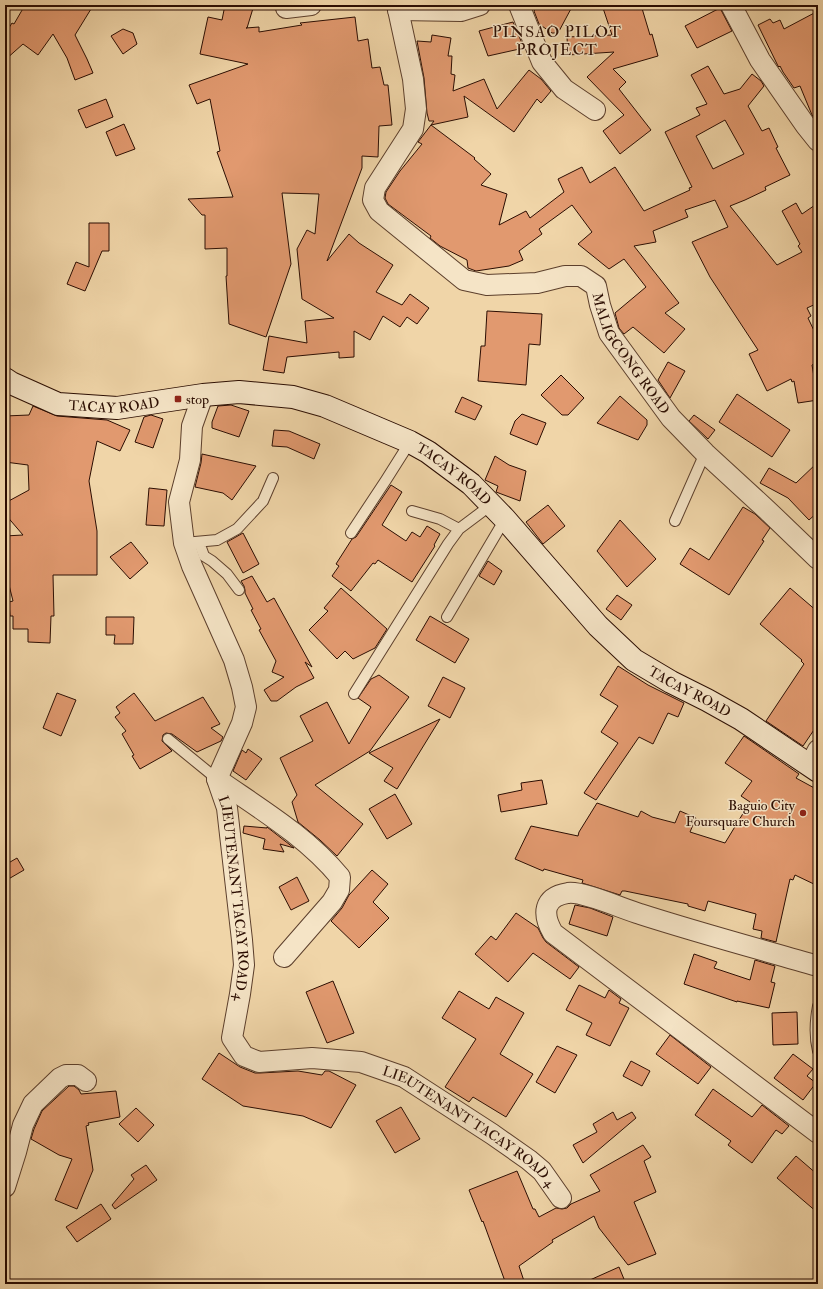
<svg xmlns="http://www.w3.org/2000/svg" width="823" height="1289" font-family="'IM FELL Double Pica',serif">
<style>
.building{fill:#e1996f;stroke:#2b0d02;fill-rule:evenodd}
.lines{fill:none;stroke-linecap:round;stroke-linejoin:round}
.service-casing{stroke:#5c3f2c;stroke-width:12}
.minor-casing{stroke:#5c3f2c;stroke-width:22}
.secondary-casing{stroke:#2b0d02;stroke-width:24}
.service{stroke:#f5e4c6;stroke-width:10}
.minor{stroke:#f5e4c6;stroke-width:20}
.secondary{stroke:#f5e4c6;stroke-width:22}
.poi-dot{fill:#8f2418;stroke:#f5e4c6;stroke-width:1.5}
.labels{text-anchor:middle;stroke-width:3;stroke-linejoin:round;paint-order:stroke}
.street-label{font-size:14px;fill:#2b0d02;stroke:#f5e4c6}
.poi-label{font-size:14px;fill:#2b0d02;stroke:#f5e4c6;text-anchor:start}
.quarter-label{font-size:16px;letter-spacing:1px;fill:#2b0d02;stroke:#f5e4c6}
</style>
<rect width="100%" height="100%" fill="#f0d5a8"/>
<filter id="stains"><feTurbulence type="fractalNoise" baseFrequency=".005" numOctaves="4"/><feColorMatrix values="0 0 0 0 .2 0 0 0 0 .09 0 0 0 0 .02 0 0 0 .5 -.17"/></filter>
<radialGradient id="worn" r=".72"><stop offset=".6" stop-color="#630" stop-opacity="0"/><stop offset="1" stop-color="#630" stop-opacity=".3"/></radialGradient>
<path class="building" d="M25 5H67L91 9 75 35 87 59 93 73 75 80 67 58 53 34 38 55 23 44 5 60V34L12 23 14 24Z
M225 5H254L247 28H246L259 27V32L302 25 300 23 355 17 358 41 368 39 372 68 380 67 384 85H388L392 125 379 126 378 157 362 156V168L327 261 349 234 359 243 393 265 376 292 402 305 410 294 429 308 417 324 407 317 400 327 383 316 370 340 354 331V357L339 358V352L287 357 284 373 263 370 269 336 307 343 305 321 334 318 302 299 297 249 307 230 315 234 319 194 282 193 291 264 266 337 229 324 226 276H227V248L205 249V215H202L188 199 233 197 217 152 220 151 210 99 197 104 189 85 248 64 200 54 208 17 222 20Z
M538 5H573L558 33H552L539 24 534 11Z
M602 5H641L650 35 652 34 658 56 613 69 626 82 619 89 651 130 620 154 603 131 624 115 587 77 614 52 568 55 567 37 612 35Z
M720 8 732 31 697 48 685 26Z
M818 11V123L812 115 800 86 794 88 783 72 780 66 779 67 778 66 758 25 770 19 773 23 780 20 784 29Z
M513 22 524 48 488 56 479 31Z
M123 29 133 33 137 44 123 54 111 36Z
M432 35 451 38 448 56H452L451 74 455 75 453 91 484 79 497 109 529 70 541 79 551 91 541 103 537 99 514 132 464 96 468 117 431 125 475 158 474 159 491 174 481 185 507 194 499 225 526 211 530 218 564 192 558 179 582 167 590 183 615 167 644 211 690 190 689 188 692 187 665 132 700 115 696 108 707 104 691 75 708 66 724 94 740 89 752 74 761 81 764 86 748 106 762 131 769 128 778 147 776 148 790 175 765 187 766 190 745 200 730 206 777 265 802 252 798 246 800 244 782 211 796 203 802 214 818 203V303L807 308 811 316 808 318 818 339V362L812 365 818 400 798 403 794 381 792 382 791 379 767 391 749 354 758 350 710 277 692 242 728 227 715 200 685 210 688 217 653 231 656 242 634 246 679 303 665 313 685 329 664 353 633 327 624 334 619 328 615 313 646 287 624 259 609 269 578 244 592 232 572 205 539 229 542 234 519 251 523 260 509 266 476 271 468 268 467 260 440 246 430 238 431 236 388 204 385 198 386 192 400 171 422 144 418 142 434 121H429L427 113 424 78 417 41 431 42ZM725 120 744 154 713 169 696 136Z
M106 99 113 117 86 128 78 110Z
M124 124 135 149 116 156 106 132Z
M89 223H109V251H102L85 291 67 284 76 262 89 267Z
M487 311 542 314 540 345 529 344 526 385 478 381 481 346H485Z
M668 362 685 371 670 398 658 380Z
M561 375 584 398 568 415H562L541 395Z
M737 394 790 430 772 457 719 422Z
M620 396 647 420V425L638 440 597 423Z
M462 397 482 406 475 420 455 412Z
M231 405 249 411 239 437 212 428V422L218 406Z
M33 406 57 416 107 420 130 430 120 451 97 441 89 481 97 531V575H53L54 616H51L50 643 28 642V629H13V616H10L9 602 13 601 5 569H7L5 536 23 535 5 514V503L29 490 28 465 5 462V416L29 415Z
M522 414 546 423 537 445 510 434 515 421Z
M151 415 163 419 153 448 135 442 144 417Z
M694 415 715 430 708 439 689 421Z
M274 430 289 431 320 444 314 459 287 447 272 446Z
M202 454 256 466 232 500 223 493 195 487 201 463Z
M495 456 509 465 526 471 520 501 496 492 498 486 485 480Z
M818 462V512L809 520 788 498 760 483 769 468 796 483Z
M391 485 402 492 382 525 406 541 412 532 420 537 427 526 440 534 434 545 435 546 412 582 378 560 375 564 373 563 351 591 332 576 339 566 336 564 352 539 356 537Z
M149 488 167 490 164 526 146 525Z
M548 505 565 526 543 544 526 522Z
M743 507 755 514 770 528 762 540 764 541 729 595 680 564 690 548 709 560Z
M620 520 656 559 627 587 597 551Z
M243 533 259 564 243 573 227 542Z
M131 542 148 563 130 579 110 557Z
M488 561 502 571 494 585 479 576Z
M252 576 267 602 274 598 312 667 305 662 314 678 296 687 277 701H271L264 690 284 677 272 672 276 661 259 630 261 629 251 610 253 609 245 593V590L244 586 241 581Z
M341 588 387 629 375 648 353 659 345 651 337 659 309 630 328 611 324 608Z
M790 588 818 612V724L803 746 766 721 804 664 801 661 802 660 760 624Z
M617 595 632 605 621 620 606 609Z
M430 616 469 639 455 663 416 640Z
M106 617H134L133 644H114L115 635H106Z
M618 666 648 685 684 703 678 717 668 713 653 744 639 737 596 800 584 793 618 743 601 732 618 706 600 695Z
M379 675 409 697 370 751 315 785 363 824 337 856 320 840 298 822 292 802 297 795 280 758 313 741 300 716 327 702 349 744 371 707 358 698 371 679Z
M443 677 465 688 450 718 428 706Z
M57 693 76 700 61 736 43 728Z
M134 693 155 721 203 697 220 724 211 728 223 737 221 741 197 752 172 734 166 733 163 735 162 741 172 751 140 769 132 756 134 755 122 734 126 731 115 717 120 713 116 707Z
M440 719 397 789 384 781 393 768 369 753Z
M744 736 799 774 796 778 818 790V886L795 875 793 880 790 879 776 942 761 938 762 931 753 929 756 914 708 901 705 911 688 906V904L625 891H622L620 895 582 883 583 880 544 869 543 871 515 859 531 826 578 836 579 832 597 803 638 817 641 811 652 817 675 823 680 811 696 818 690 832 725 843 750 802 741 796 752 781 725 763Z
M248 749 262 759 246 780 233 771 242 750 246 753Z
M542 780 547 804 501 812 498 795 522 790 521 783Z
M395 794 412 824 387 839 369 809Z
M244 826 267 828V827L294 848 280 844 284 852 263 849 265 839 243 833Z
M17 858 24 870 5 881V865Z
M372 870 388 884 373 902 389 918 359 948 331 921 342 908 349 895Z
M297 877 309 901 291 910 279 887Z
M575 905 590 908 613 917 607 936 569 924Z
M516 913 538 928 543 938 546 942 579 967 570 979 533 953 508 982 475 954 491 936 496 940Z
M694 954 717 962 714 968 750 980 755 960 775 966 771 982 775 983 769 1008 737 1001V1002L684 984Z
M333 981 354 1033 327 1043 306 992Z
M579 985 605 998 609 990 621 999 619 1003 629 1008 610 1046 586 1035 592 1023 566 1010Z
M459 991 489 1009 496 997 524 1013 500 1054 533 1074 506 1117 473 1097 469 1102 445 1087 476 1039 442 1018Z
M797 1012 798 1044 773 1045 772 1013Z
M670 1035 711 1067 698 1084 656 1054Z
M557 1046 577 1055 555 1093 536 1082Z
M219 1053 240 1067 255 1073H260L298 1071 322 1075 325 1071H329L356 1085 331 1128 303 1116 243 1106 202 1079Z
M793 1054 813 1069 807 1076 816 1083 803 1100 774 1078Z
M631 1061 650 1071 642 1086 623 1076Z
M69 1086H74L79 1090 81 1094 116 1091 120 1117 88 1123 89 1125 86 1126 93 1170 77 1209 55 1200 72 1159 59 1155 31 1139 34 1129 42 1111Z
M713 1089 752 1117 762 1105 789 1126 782 1134 776 1130 752 1163 728 1145 731 1141 695 1115Z
M401 1107 420 1139 395 1153 376 1121Z
M136 1108 154 1125 138 1142 119 1124Z
M613 1112 617 1120 632 1112 636 1118 583 1163 573 1145 597 1132 593 1124Z
M643 1145 651 1157 644 1161 656 1192 634 1202 656 1254 628 1265 599 1228 594 1216 552 1240 553 1242 519 1266 525 1284H506L483 1221 482 1222 469 1190 517 1171 533 1209H535L539 1217 556 1208 562 1209 567 1208 571 1204 600 1191 590 1175Z
M796 1156 818 1175V1213L777 1178Z
M146 1165 157 1180 115 1209 112 1205 134 1179 131 1175Z
M101 1204 111 1219 77 1242 66 1227Z
M619 1267 626 1284H581Z"/>
<g class="lines">
<g class="service-casing">
<path id="service" d="M412 511 440 519 459 529
M675 521 705 453
M351 533 386 480 410 442
M199 542 204 556 212 561 227 574 239 590
M184 543 217 540 237 529 263 501 273 478
M447 617 505 519
M354 694 448 544 459 529 491 505
M168 739 217 779
M818 1006C815 1022 814 1035 818 1051"/>
</g>
<g class="minor-casing">
<g id="minor">
<path id="s1" d="M397 5 413 79 416 109 413 129 375 188 373 200 379 211 464 280 487 285 537 283 565 276H581L596 286 600 305 609 333 671 418 705 453 767 510 818 559"/>
<path d="M519 5 542 62 564 89 595 110"/>
<path d="M731 5 760 60 806 126 818 141"/>
<path d="M286 8 311 5"/>
<path d="M398 10 461 11 480 5"/>
<path id="s2" d="M203 395 192 426 190 460 179 502 184 543 192 566 234 660 242 687 246 707 242 723 217 779 227 808 242 940 244 965 240 994 232 1038 244 1056 259 1062 312 1058 361 1062 404 1077 492 1134 529 1160 542 1171 561 1198"/>
<path d="M810 765 818 750"/>
<path d="M217 779C260 809 306 836 340 877L339 890 332 902 284 957"/>
<path d="M818 966C759 949 699 933 640 914 623 909 583 891 568 893 543 897 542 914 553 933L818 1133"/>
<path d="M5 1187 16 1152 23 1125 33 1104 60 1078 66 1075H78L86 1081"/>
</g>
</g>
<g class="secondary-casing">
<g id="secondary">
<path id="s3" d="M5 379 11 383 58 404 117 408 203 395 239 392 293 397 325 406 410 442 428 452 471 484 505 519 598 626 634 660 671 682 707 700 741 719 818 771"/>
</g>
</g>
<use href="#service" class="service"/>
<use href="#minor" class="minor"/>
<use href="#secondary" class="secondary"/>
</g>
<g class="poi-dot">
<rect x="174" y="395" width="8" height="8" rx="2"/>
<circle cx="803" cy="813" r="4"/>
</g>
<g class="labels">
<g class="street-label">
<text dy="5" stroke="none"><textPath href="#s1" startOffset="544">MALIGCONG ROAD</textPath></text>
<text dy="5" stroke="none"><textPath href="#s3" startOffset="115">TACAY ROAD</textPath></text>
<text dy="5" stroke="none"><textPath href="#s3" startOffset="475">TACAY ROAD</textPath></text>
<text dy="5" stroke="none"><textPath href="#s3" startOffset="799">TACAY ROAD</textPath></text>
<text dy="5" stroke="none"><textPath href="#s2" startOffset="527">LIEUTENANT TACAY ROAD 4</textPath></text>
<text dy="5" stroke="none"><textPath href="#s2" startOffset="935">LIEUTENANT TACAY ROAD 4</textPath></text>
</g>
<g class="poi-label">
<text x="186" y="404">stop</text>
<text x="795" y="810" text-anchor="end">Baguio City<tspan x="795" dy="16">Foursquare Church</tspan></text>
</g>
<g class="quarter-label">
<text x="557" y="37">PINSAO PILOT<tspan x="557" dy="18">PROJECT</tspan></text>
</g>
</g>
<rect width="823" height="1289" fill="none" stroke="#f0d5a8" stroke-width="20"/>
<rect x="6" y="6" width="811" height="1277" fill="none" stroke="#2b0d02" stroke-width="2"/>
<rect x="10" y="10" width="803" height="1269" fill="none" stroke="#2b0d02"/>
<rect width="100%" height="100%" filter="url(#stains)"/>
<rect width="100%" height="100%" fill="url(#worn)"/>
</svg>
